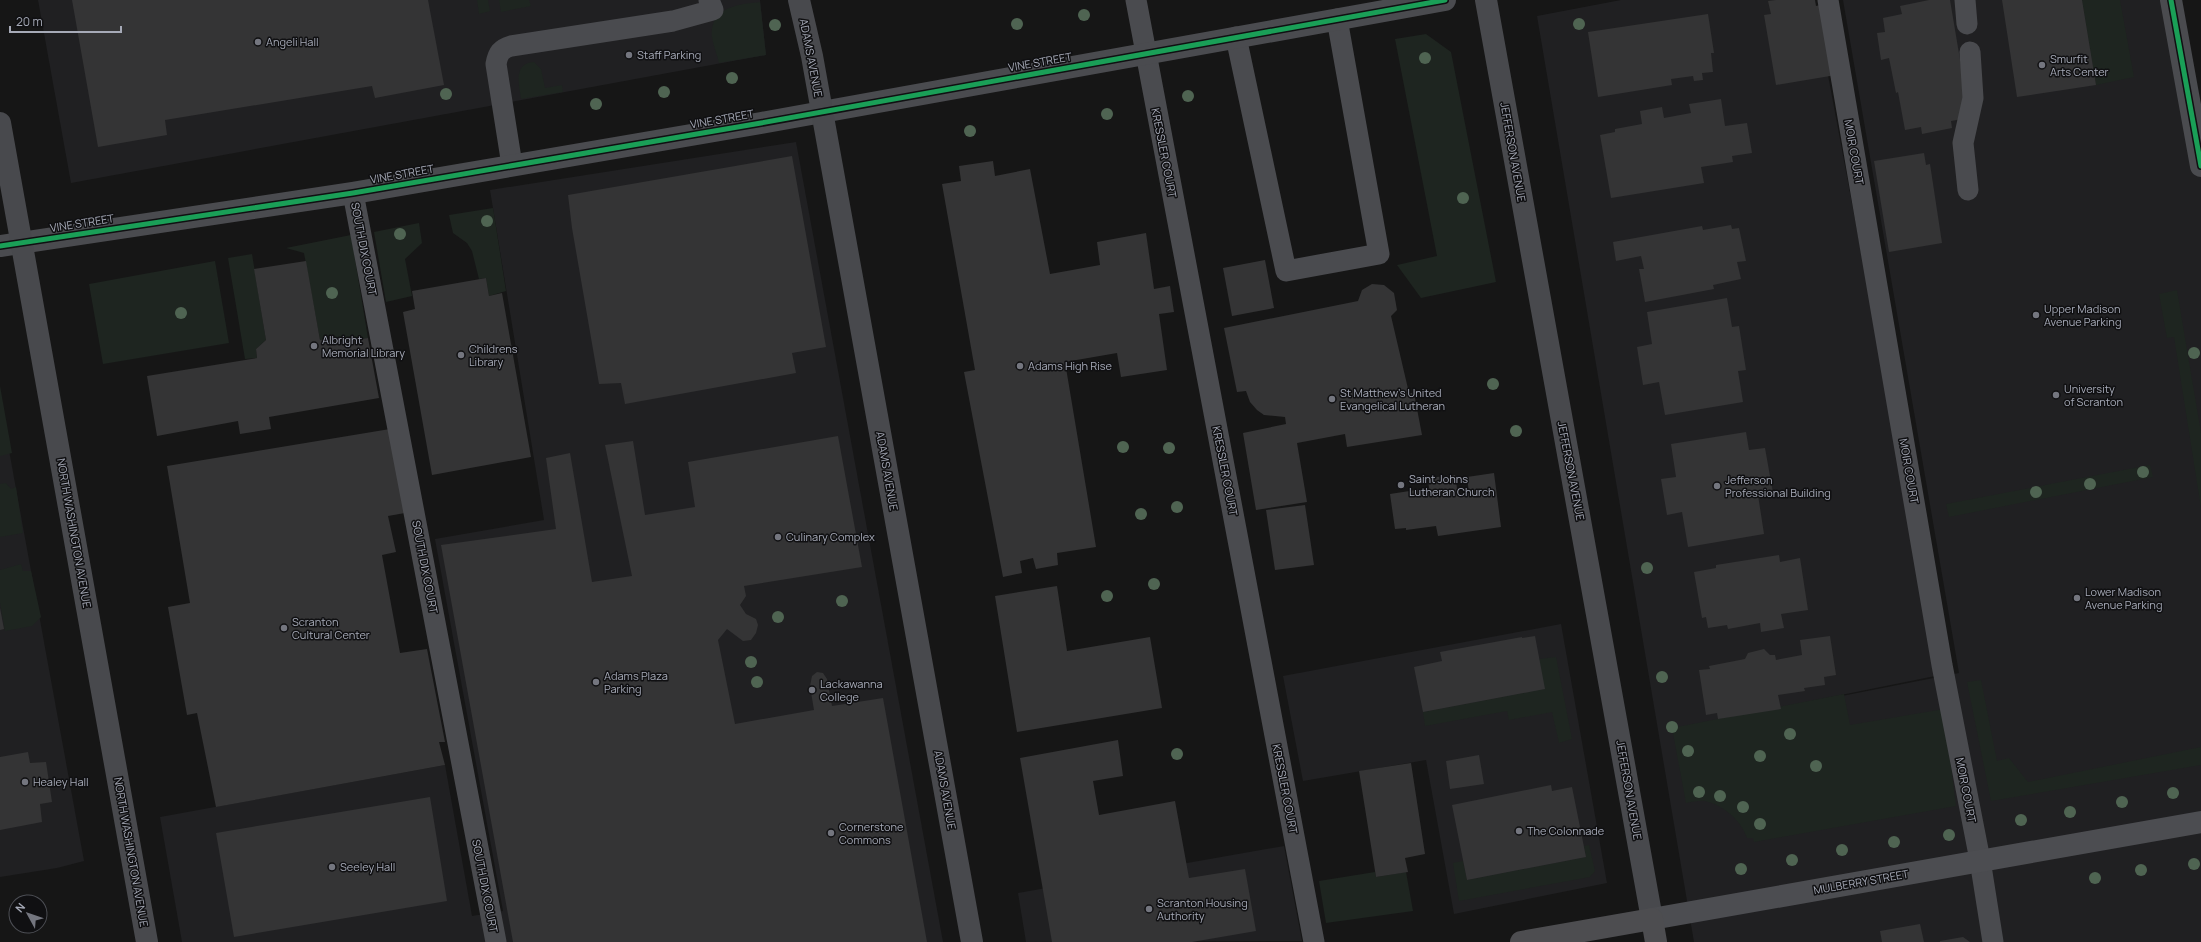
<svg xmlns="http://www.w3.org/2000/svg" width="2201" height="942" font-family="Manrope,sans-serif">
<style>
.built{fill:#202022}
.green{fill:#1e2520}
.building{fill:#343435}
.lines{fill:none;stroke-linecap:round;stroke-linejoin:round}
.lane{stroke:#4a4b4f;stroke-width:21}
.street{stroke:#4a4b4f;stroke-width:22}
.secondary{stroke:#48494d;stroke-width:22}
.primary{stroke:#4c4d51;stroke-width:22}
.highway{stroke:#4d4d50;stroke-width:22}
.cycleway-casing{stroke:#101012;stroke-width:8}
.cycleway{stroke:#1a9f57;stroke-width:5}
.tree{fill:#4f6452}
.poi-dot{fill:#74767f;stroke:#101012;stroke-width:1.5}
.labels{text-anchor:middle;stroke-width:3;stroke-linejoin:round;paint-order:stroke}
.poi-label{font-size:11px;fill:#a6aab7;stroke:#101012;text-anchor:start}
.street-label{font-size:11px;fill:#a6aab7;stroke:#101012}
</style>
<rect width="100%" height="100%" fill="#161616"/>
<path class="built" d="M38 0H760L766 55 71 183Z
M1621 0H1814L1940 675 1668 730 1959 673 1843 0H2181L2201 117V942H1694L1537 16Z
M796 142 943 942H182L160 817 445 765 472 916 503 911 435 539 544 520 490 190Z
M0 401 84 861 57 868 0 877Z
M1561 624 1607 883 1454 914 1426 760 1303 781 1283 676Z
M1284 846 1302 941 1026 942 1018 893Z"/>
<path class="green" d="M477 0H488L490 11 479 14Z
M499 0H529L531 6 501 12Z
M2082 0H2120L2134 77 2096 85Z
M760 2 766 55 719 63C717 53 710 39 712 29 715 6 742 4 760 2Z
M1426 34 1451 52 1496 282 1421 298 1397 265 1437 256 1395 39Z
M534 62 541 69 545 88 562 85 563 92 521 99C519 85 513 63 534 62Z
M493 208 506 291 489 296 486 278 479 279 472 251 467 243 453 233 449 215Z
M419 223 422 243 405 259 412 296 386 302 374 232Z
M351 235 368 338 331 343V338L320 340 304 253 286 248Z
M252 254 266 340 256 349 257 358 245 359 228 258Z
M215 261 229 343 103 364 89 284Z
M2177 290 2201 433V508L2174 337 2167 338 2159 294Z
M0 386 12 453 0 456Z
M2150 465 2153 477 1949 517 1946 504Z
M6 483 11 489 16 487 23 533 0 537V484Z
M21 564 23 571H31L41 617 32 626 5 631 0 603V570Z
M1556 657 1572 739 1559 743 1552 712 1509 720 1507 711 1425 726 1423 712 1544 689 1539 659Z
M1981 680 1997 761 2009 758 2028 782 2201 747V765L1991 801 1967 682Z
M1844 694 1850 725 1944 709 1956 806 1754 842 1753 838H1747C1741 820 1723 805 1705 801 1700 800 1692 802 1686 803L1672 728Z
M1589 845 1595 871 1590 877 1459 901 1453 863 1463 861 1467 880 1586 857 1584 846Z
M1375 872 1376 877 1406 872 1413 911 1326 923 1319 881Z"/>
<path class="building" d="M72 0H428L444 85 375 98 372 86 165 120 167 135 98 147Z
M1776 0H1815L1816 6 1824 4 1836 75 1776 85 1764 15 1771 14 1768 1Z
M1929 0H1950L1968 107 1967 118 1951 121 1952 128 1922 134 1921 127 1905 130 1898 92 1896 93 1889 58 1881 60 1877 33 1885 32 1883 18 1902 14 1900 6Z
M2002 0H2082L2096 85 2017 97Z
M1708 14 1714 53H1711L1713 72 1702 73 1703 80 1694 81 1693 76 1671 79 1672 85 1598 97 1588 32Z
M1721 99 1725 126 1747 123 1752 153 1732 156 1733 162 1701 167 1704 183 1611 198 1600 135 1615 132V129L1642 124 1640 111 1662 107 1664 118 1691 113 1689 104Z
M1924 153 1926 165 1930 164 1942 243 1889 252 1874 161Z
M792 156 826 347 792 353 796 373 625 404 621 383 599 384 572 228 568 195Z
M993 161 995 176 1030 169 1050 274 1100 265 1097 242 1146 233 1154 289 1170 286 1174 312 1159 314 1167 370 1121 377 1117 353 1065 362 1096 547 1057 553 1058 565 1036 569 1033 558 1020 561 1022 573 1003 577 964 372 975 370 942 184 961 181 959 166Z
M1731 225 1732 229 1739 228 1746 261 1737 262 1741 279 1713 285 1714 289 1645 302 1639 269H1644L1641 256 1616 261 1613 242 1702 226 1703 230Z
M1265 260 1274 308 1232 316 1223 268Z
M306 261 320 340 331 338V343L368 338 379 398 269 417 271 429 240 434 238 421 157 436 147 376 257 358 256 349 266 340 254 269Z
M486 278 489 296 502 293 531 457 432 475 403 312 415 309 412 291Z
M1372 284 1384 285 1394 293 1397 310 1391 316 1409 393H1414L1422 435 1347 447 1345 434 1297 443 1307 502 1256 510 1243 433 1286 424 1285 417 1264 415 1257 410 1250 402 1246 391 1237 392 1224 328 1358 301 1362 290Z
M1727 298 1732 327 1739 326 1746 370 1738 371 1743 402 1665 415 1659 382 1643 385 1637 347 1652 344 1647 312Z
M390 429 405 513 388 516 396 552 382 555 400 653 427 649 445 742H439L445 765 216 807 197 713 187 715 168 607 190 603 167 466Z
M1746 432 1749 450 1765 448 1773 493 1758 495 1764 534 1688 547 1682 512 1667 515 1661 479 1676 477 1671 444Z
M838 436 862 567 744 586 746 596 740 605 746 614 756 619 758 625 756 633 751 640 743 641 727 629 718 640 735 724 814 710 810 686 812 676 817 672 823 673 827 679 832 706 883 698 927 942H513L441 545 556 529 546 458 570 453 592 582 632 576 605 445 633 441 645 515 695 507 688 462Z
M1494 473 1501 527 1438 536 1436 526 1406 530V528L1395 529 1390 494 1429 488 1428 478 1455 475 1458 495 1469 493 1467 477Z
M1305 505 1314 565 1275 570 1266 510Z
M1779 555 1780 562 1800 558 1808 610 1781 614 1784 628 1761 632 1760 623 1728 629 1727 625 1708 628 1706 617 1702 618 1694 572 1716 568V565Z
M1057 586 1067 651 1150 637 1162 708 1017 732 995 596Z
M0 608 4 629 0 630Z
M1535 636 1545 689 1423 712 1414 667 1442 661 1440 652 1522 637V638Z
M1830 636 1836 675 1824 677 1825 685 1804 688 1805 691 1778 695 1781 709 1718 719 1717 713 1706 715 1699 670 1710 669 1709 666 1745 659 1748 653 1764 649 1770 655H1775L1776 660 1802 655 1800 640Z
M1118 740 1123 776 1093 781 1099 815 1175 801 1189 878 1245 869 1256 931 1192 942H1052L1020 758Z
M28 752 30 763 46 762 52 802 40 804 42 822 0 830V757Z
M1479 755 1484 784 1450 789 1446 761Z
M1411 763 1425 854 1405 858 1408 872 1376 877 1359 771Z
M1551 785 1552 791 1572 787 1586 857 1467 880 1452 805Z
M430 797 447 901 234 937 216 833Z
M1920 924 1924 942H1882L1880 931Z
M1963 937 1970 942H1940V941Z"/>
<g class="lines">
<path class="lane" d="M1136 0 1314 942
M1828 0 1942 665 1980 860 1993 942
M1965 0 1967 24
M1236 37 1286 271 1379 254 1337 19
M512 165 496 64C498 53 501 49 511 46L673 21 713 10 709 0
M1968 190 1963 143 1973 98 1970 52
M353 193 496 942"/>
<path class="street" d="M2171 0 2201 166
M0 246 353 193 761 123 1445 0"/>
<path class="secondary" d="M799 0 812 56 972 942
M1486 0 1652 919
M0 123 147 942"/>
<path class="primary" d="M1652 919 2201 822"/>
<path class="highway" d="M1521 942 1652 919 1656 942"/>
<g class="cycleway-casing">
<path id="cycleway" d="M2171 0 2201 166
M0 246 353 193 761 123 1445 0"/>
</g>
<use href="#cycleway" class="cycleway"/>
</g>
<g class="tree">
<circle cx="1084" cy="15" r="6"/>
<circle cx="1017" cy="24" r="6"/>
<circle cx="1579" cy="24" r="6"/>
<circle cx="775" cy="25" r="6"/>
<circle cx="1425" cy="58" r="6"/>
<circle cx="732" cy="78" r="6"/>
<circle cx="664" cy="92" r="6"/>
<circle cx="446" cy="94" r="6"/>
<circle cx="1188" cy="96" r="6"/>
<circle cx="596" cy="104" r="6"/>
<circle cx="1107" cy="114" r="6"/>
<circle cx="970" cy="131" r="6"/>
<circle cx="1463" cy="198" r="6"/>
<circle cx="487" cy="221" r="6"/>
<circle cx="400" cy="234" r="6"/>
<circle cx="332" cy="293" r="6"/>
<circle cx="181" cy="313" r="6"/>
<circle cx="2194" cy="353" r="6"/>
<circle cx="1493" cy="384" r="6"/>
<circle cx="1516" cy="431" r="6"/>
<circle cx="1123" cy="447" r="6"/>
<circle cx="1169" cy="448" r="6"/>
<circle cx="2143" cy="472" r="6"/>
<circle cx="2090" cy="484" r="6"/>
<circle cx="2036" cy="492" r="6"/>
<circle cx="1177" cy="507" r="6"/>
<circle cx="1141" cy="514" r="6"/>
<circle cx="1647" cy="568" r="6"/>
<circle cx="1154" cy="584" r="6"/>
<circle cx="1107" cy="596" r="6"/>
<circle cx="842" cy="601" r="6"/>
<circle cx="778" cy="617" r="6"/>
<circle cx="751" cy="662" r="6"/>
<circle cx="1662" cy="677" r="6"/>
<circle cx="757" cy="682" r="6"/>
<circle cx="1672" cy="727" r="6"/>
<circle cx="1790" cy="734" r="6"/>
<circle cx="1688" cy="751" r="6"/>
<circle cx="1177" cy="754" r="6"/>
<circle cx="1760" cy="756" r="6"/>
<circle cx="1816" cy="766" r="6"/>
<circle cx="1699" cy="792" r="6"/>
<circle cx="2173" cy="793" r="6"/>
<circle cx="1720" cy="796" r="6"/>
<circle cx="2122" cy="802" r="6"/>
<circle cx="1743" cy="807" r="6"/>
<circle cx="2070" cy="812" r="6"/>
<circle cx="2021" cy="820" r="6"/>
<circle cx="1760" cy="824" r="6"/>
<circle cx="1949" cy="835" r="6"/>
<circle cx="1894" cy="842" r="6"/>
<circle cx="1842" cy="850" r="6"/>
<circle cx="1792" cy="860" r="6"/>
<circle cx="2194" cy="864" r="6"/>
<circle cx="1741" cy="869" r="6"/>
<circle cx="2141" cy="870" r="6"/>
<circle cx="2095" cy="878" r="6"/>
</g>
<g class="poi-dot">
<circle cx="258" cy="42" r="4"/>
<circle cx="629" cy="55" r="4"/>
<circle cx="2042" cy="65" r="4"/>
<circle cx="2036" cy="315" r="4"/>
<circle cx="314" cy="346" r="4"/>
<circle cx="461" cy="355" r="4"/>
<circle cx="1020" cy="366" r="4"/>
<circle cx="2056" cy="395" r="4"/>
<circle cx="1332" cy="399" r="4"/>
<circle cx="1401" cy="485" r="4"/>
<circle cx="1717" cy="486" r="4"/>
<circle cx="778" cy="537" r="4"/>
<circle cx="2077" cy="598" r="4"/>
<circle cx="284" cy="628" r="4"/>
<circle cx="596" cy="682" r="4"/>
<circle cx="812" cy="690" r="4"/>
<circle cx="25" cy="782" r="4"/>
<circle cx="1519" cy="831" r="4"/>
<circle cx="831" cy="833" r="4"/>
<circle cx="332" cy="867" r="4"/>
<circle cx="1149" cy="909" r="4"/>
</g>
<g class="labels">
<g class="poi-label">
<text x="266" y="46">Angeli Hall</text>
<text x="637" y="59">Staff Parking</text>
<text x="2050" y="63">Smurfit<tspan x="2050" dy="13">Arts Center</tspan></text>
<text x="2044" y="313">Upper Madison<tspan x="2044" dy="13">Avenue Parking</tspan></text>
<text x="322" y="344">Albright<tspan x="322" dy="13">Memorial Library</tspan></text>
<text x="469" y="353">Childrens<tspan x="469" dy="13">Library</tspan></text>
<text x="1028" y="370">Adams High Rise</text>
<text x="2064" y="393">University<tspan x="2064" dy="13">of Scranton</tspan></text>
<text x="1340" y="397">St Matthew's United<tspan x="1340" dy="13">Evangelical Lutheran</tspan></text>
<text x="1409" y="483">Saint Johns<tspan x="1409" dy="13">Lutheran Church</tspan></text>
<text x="1725" y="484">Jefferson<tspan x="1725" dy="13">Professional Building</tspan></text>
<text x="786" y="541">Culinary Complex</text>
<text x="2085" y="596">Lower Madison<tspan x="2085" dy="13">Avenue Parking</tspan></text>
<text x="292" y="626">Scranton<tspan x="292" dy="13">Cultural Center</tspan></text>
<text x="604" y="680">Adams Plaza<tspan x="604" dy="13">Parking</tspan></text>
<text x="820" y="688">Lackawanna<tspan x="820" dy="13">College</tspan></text>
<text x="33" y="786">Healey Hall</text>
<text x="839" y="831">Cornerstone<tspan x="839" dy="13">Commons</tspan></text>
<text x="1527" y="835">The Colonnade</text>
<text x="340" y="871">Seeley Hall</text>
<text x="1157" y="907">Scranton Housing<tspan x="1157" dy="13">Authority</tspan></text>
</g>
<g class="street-label">
<text transform="translate(811 58) rotate(79)" y="4">ADAMS AVENUE</text>
<text transform="translate(1040 62) rotate(-10)" y="4">VINE STREET</text>
<text transform="translate(722 119) rotate(-10)" y="4">VINE STREET</text>
<text transform="translate(1513 152) rotate(80)" y="4">JEFFERSON AVENUE</text>
<text transform="translate(1854 152) rotate(80)" y="4">MOIR COURT</text>
<text transform="translate(1164 153) rotate(79)" y="4">KRESSLER COURT</text>
<text transform="translate(402 174) rotate(-10)" y="4">VINE STREET</text>
<text transform="translate(82 223) rotate(-9)" y="4">VINE STREET</text>
<text transform="translate(364 249) rotate(79)" y="4">SOUTH DIX COURT</text>
<text transform="translate(887 471) rotate(80)" y="4">ADAMS AVENUE</text>
<text transform="translate(1225 471) rotate(79)" y="4">KRESSLER COURT</text>
<text transform="translate(1571 471) rotate(79)" y="4">JEFFERSON AVENUE</text>
<text transform="translate(1909 471) rotate(80)" y="4">MOIR COURT</text>
<text transform="translate(74 533) rotate(80)" y="4">NORTH WASHINGTON AVENUE</text>
<text transform="translate(425 567) rotate(79)" y="4">SOUTH DIX COURT</text>
<text transform="translate(1285 789) rotate(79)" y="4">KRESSLER COURT</text>
<text transform="translate(945 790) rotate(80)" y="4">ADAMS AVENUE</text>
<text transform="translate(1629 790) rotate(80)" y="4">JEFFERSON AVENUE</text>
<text transform="translate(1966 790) rotate(79)" y="4">MOIR COURT</text>
<text transform="translate(131 852) rotate(80)" y="4">NORTH WASHINGTON AVENUE</text>
<text transform="translate(1861 882) rotate(-10)" y="4">MULBERRY STREET</text>
<text transform="translate(485 886) rotate(79)" y="4">SOUTH DIX COURT</text>
</g>
</g>
<g transform="translate(28 914) rotate(310)"><circle r="19" fill="#101012" stroke="#4c4e54"/>
<path d="M0-3L7 15L0 10L-7 15Z" fill="#74767f"/>
<text y="-6" font-size="11" font-weight="bold" text-anchor="middle" fill="#a6aab7">N</text>
</g>
<path d="M10 26v6h111v-6" fill="none" stroke="#a6aab7" stroke-width="2"/>
<text x="16" y="26" font-size="12" fill="#a6aab7" stroke="#101012" stroke-width="3" paint-order="stroke">20 m</text>
</svg>
